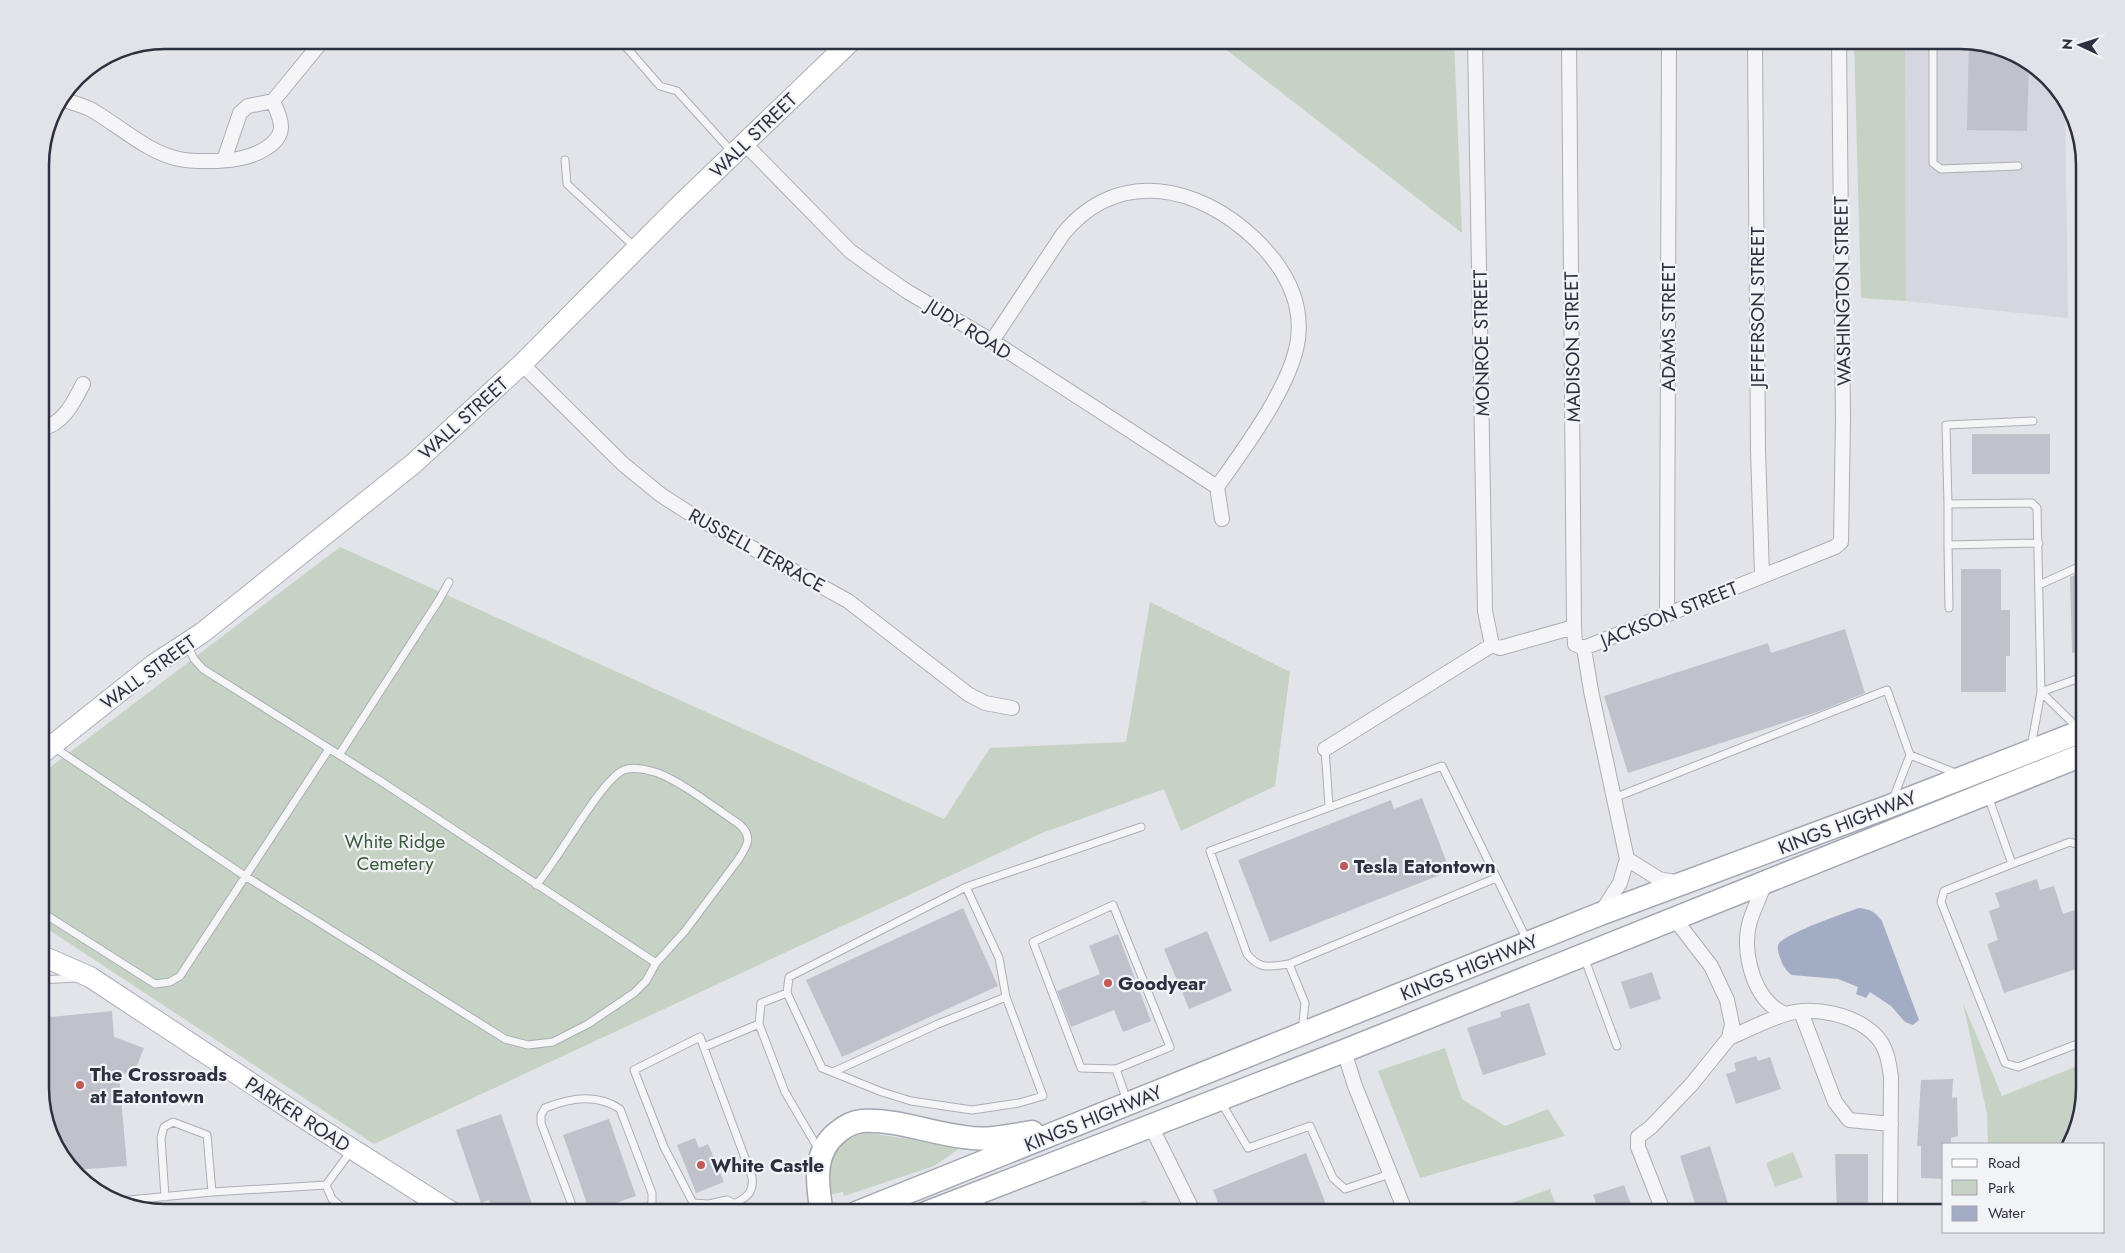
<svg xmlns="http://www.w3.org/2000/svg" width="2125" height="1253" font-family="Jost,sans-serif">
<style>
.built{fill:#d5d6de}
.green{fill:#c5d2c4}
.water{fill:#a2acc5}
.building{fill:#c0c2cb}
.lines{fill:none;stroke-linecap:round;stroke-linejoin:round}
.lane-casing{stroke:#abaeb6;stroke-width:9}
.street-casing{stroke:#abaeb6;stroke-width:16}
.secondary-casing{stroke:#abaeb6;stroke-width:22}
.primary-casing{stroke:#a3a7b3;stroke-width:25}
.lane{stroke:#f5f5f8;stroke-width:7}
.street{stroke:#f5f5f8;stroke-width:14}
.secondary{stroke:#fff;stroke-width:20}
.primary{stroke:#fff;stroke-width:22}
.poi-dot{fill:#bf5a56;stroke:#f2f3f7;stroke-width:2}
.labels{text-anchor:middle;stroke-width:4.5;stroke-linejoin:round;paint-order:stroke}
.street-label{font-size:19px;fill:#2c303f;stroke:#f2f3f7}
.park-label{font-size:19px;fill:#3b593b;stroke:#f2f3f7}
.poi-label{font-size:19px;font-weight:bold;fill:#2c303f;stroke:#f2f3f7;text-anchor:start}
.rim{fill:none;stroke:#2c303f;stroke-width:2.5}
</style>
<rect width="100%" height="100%" fill="#e2e4e9"/>
<path class="built" d="M1905 40H1961L2023 57 2065 99 2068 318 1906 301Z"/>
<path class="green" d="M1076 40H1172L1069 49Z
M1214 40H1454L1462 233Z
M1854 40H1905L1906 301 1861 298Z
M340 547 944 819 990 748 1126 742 1150 602 1290 672 1275 786 1181 831 1164 789 1042 833 374 1144 40 924V775Z
M1963 1003 2002 1096 2085 1063V1089L2070 1144H1988L1987 1114Z
M1445 1048 1462 1099 1505 1126 1548 1109 1565 1136 1420 1178 1378 1071Z
M869 1133 959 1147 960 1148 934 1166 844 1196 843 1192 827 1195C828 1185 826 1172 829 1162 834 1144 851 1135 869 1133Z
M1793 1152 1803 1177 1775 1187 1766 1163Z
M1550 1189 1559 1213H1484Z"/>
<path class="water" d="M1859 908C1871 909 1875 912 1882 921L1919 1020 1913 1025 1905 1022 1891 1006 1870 992 1866 998 1856 994 1858 987 1838 979 1792 975C1786 971 1783 966 1781 960 1779 955 1777 949 1778 945 1783 934 1845 913 1859 908Z"/>
<path class="building" d="M1969 42 2023 57 2029 62 2027 131 1967 130Z
M1972 434H2050V474H1972Z
M1961 569H2001V610H2010V656H2006V692H1961Z
M2085 572V649L2072 653 2070 577Z
M1845 629 1865 693 1820 711 1628 773 1604 696 1768 643 1771 653Z
M1422 798 1450 871 1270 942 1238 860 1391 800 1394 809Z
M2037 879 2040 890 2054 886 2063 914 2078 909 2085 929V966L2004 993 1987 944 1998 940 1989 911 2000 907 1995 893Z
M963 908 998 986 842 1057 806 980Z
M1207 931 1232 991 1189 1009 1164 949Z
M1118 934 1151 1021 1123 1032 1114 1010 1071 1027 1057 991 1100 974 1089 946Z
M1652 972 1661 999 1630 1009 1621 982Z
M1529 1003 1546 1055 1483 1075 1467 1028 1501 1017 1500 1012Z
M112 1011 114 1037 144 1048 134 1073 119 1074 127 1166 76 1170 57 1151 40 1097V1018Z
M1756 1056 1758 1061 1770 1057 1781 1089 1736 1104 1726 1074 1736 1071 1734 1063Z
M1953 1079 1952 1098 1957 1097 1958 1136 1951 1138V1144H1944V1179L1921 1178V1146H1917L1921 1080Z
M501 1114 532 1204 509 1212 506 1204 492 1208 489 1200 481 1203 456 1130Z
M609 1119 636 1196 590 1212 563 1135Z
M695 1138 699 1148 708 1144 724 1182 696 1193 677 1145Z
M1710 1146 1731 1213H1698L1680 1156Z
M1306 1153 1327 1207 1311 1213H1222L1213 1190Z
M1835 1154H1868V1213H1837Z
M1624 1185 1634 1213H1600L1593 1195Z"/>
<g class="lines">
<g class="lane-casing">
<path id="lane" d="M620 40 660 86 677 91 733 153
M1933 40V163L1941 169 2018 166
M565 160 567 184 636 248
M1948 504V545L2039 543
M1948 545 1949 608
M2039 585 2085 564
M187 645 194 659 203 669 379 780 656 963
M2041 692 2078 728
M2041 692 2085 676
M52 746 245 876 505 1039 528 1045 553 1042 588 1024 634 993 646 981 656 963 685 931 738 860C747 846 754 837 739 824 713 807 687 785 658 773 648 770 634 766 624 770 602 778 557 862 536 885
M2031 747 2041 692 2037 508 2032 503 1948 504 1946 425 2033 421
M1325 749 1329 806
M339 755 439 600 449 582
M1910 755 1958 774
M2080 759 2085 771
M1988 796 2012 864 1944 891 1941 902 2005 1063 2018 1067 2085 1041
M1614 798 1887 690 1910 755 1893 799
M2012 864 2070 842 2082 846 2085 854
M1496 878 1289 964C1270 966 1261 971 1247 954L1210 851 1442 766 1527 940
M966 887 1141 827
M1113 905 1170 1047 1116 1069 1081 1068 1033 942Z
M40 911 155 984 170 982 180 976 329 749
M1584 957 1617 1046
M1289 964 1305 1003 1302 1031
M40 980 77 978
M787 993 789 977 966 887 999 958 1006 997
M759 1024 761 1003 787 993 822 1068 882 1092 911 1101 972 1110 1019 1103 1043 1096 1006 997 938 1024 833 1072
M704 1047 759 1024 785 1092 819 1150
M1116 1069 1127 1101
M1221 1102 1248 1148 1310 1126 1333 1178 1345 1189 1390 1174
M326 1185 332 1199 348 1213
M165 1197 161 1138 164 1127 173 1122 207 1135 212 1192
M119 1201 212 1192 326 1185 351 1151
M693 1203 709 1204 727 1200 733 1203
M575 1213 541 1123V1115L545 1108C569 1098 597 1093 620 1109L652 1193V1203L644 1213
M702 1213 692 1201 664 1147 634 1070 700 1037 752 1177C755 1201 736 1198 724 1213
M976 1213 983 1198
M1126 1213 1144 1206 1147 1213"/>
</g>
<g class="street-casing">
<path id="street" d="M1475 40 1485 611 1492 645
M1569 40 1574 627 1575 644 1584 648
M1755 40 1758 450 1762 575
M61 99C71 102 81 105 90 109 119 125 146 152 179 159 192 162 205 161 217 161 234 160 250 158 265 149 288 135 282 122 273 101
M744 143 850 251 879 272 908 292 992 341 1217 487
M224 160 240 113 248 106 273 101 323 40
M992 341 1063 234C1118 167 1198 185 1255 239 1282 265 1303 299 1298 339 1292 385 1244 449 1217 487
M522 364 623 464 661 495 689 513 848 601 968 694 985 703 1012 708
M40 429C63 425 74 402 83 384
M1217 487 1222 519
M1667 615 1669 40
M1584 648 1835 547 1841 542 1843 419 1839 40
M1584 648 1591 691 1627 859 1620 883 1600 914
M1325 749 1492 645 1500 648 1574 627
M1627 859 1659 879 1680 883
M1766 881C1761 894 1754 908 1750 921 1742 947 1751 987 1771 1005 1775 1009 1780 1011 1784 1014
M1801 1012 1835 1102 1849 1120 1891 1124
M1729 1038C1747 1030 1765 1021 1783 1015 1812 1005 1856 1014 1877 1037 1887 1048 1889 1063 1891 1077L1890 1213
M1344 1051 1355 1086 1406 1213
M1151 1126 1194 1213
M1664 1213 1638 1147V1137L1651 1127 1691 1085 1729 1038 1732 1024 1727 1000 1711 966 1674 918"/>
</g>
<g class="secondary-casing">
<path id="secondary" d="M40 755 153 665 202 633 413 464 522 364 676 209 852 40
M40 955 90 977 316 1126 453 1213"/>
</g>
<g class="primary-casing">
<path id="primary" d="M822 1213C817 1185 812 1152 838 1132 845 1126 853 1122 862 1121 896 1119 930 1133 964 1137 987 1141 1009 1136 1032 1132
M856 1213 1600 914 1890 806 2085 730
M926 1213 1344 1051 2085 754"/>
</g>
<use href="#lane" class="lane"/>
<use href="#street" class="street"/>
<use href="#secondary" class="secondary"/>
<use href="#primary" class="primary"/>
</g>
<g class="poi-dot">
<circle cx="1344" cy="866" r="5"/>
<circle cx="1108" cy="983" r="5"/>
<circle cx="80" cy="1085" r="5"/>
<circle cx="701" cy="1165" r="5"/>
</g>
<g class="labels">
<g class="street-label">
<text transform="translate(753 135) rotate(-44)" y="7">WALL STREET</text>
<text transform="translate(1842 291) rotate(-91)" y="7">WASHINGTON STREET</text>
<text transform="translate(1757 307) rotate(-90)" y="7">JEFFERSON STREET</text>
<text transform="translate(1668 327) rotate(-90)" y="7">ADAMS STREET</text>
<text transform="translate(969 329) rotate(32)" y="7">JUDY ROAD</text>
<text transform="translate(1481 343) rotate(-91)" y="7">MONROE STREET</text>
<text transform="translate(1572 347) rotate(-91)" y="7">MADISON STREET</text>
<text transform="translate(463 418) rotate(-42)" y="7">WALL STREET</text>
<text transform="translate(757 550) rotate(29)" y="7">RUSSELL TERRACE</text>
<text transform="translate(1669 614) rotate(-22)" y="7">JACKSON STREET</text>
<text transform="translate(148 672) rotate(-36)" y="7">WALL STREET</text>
<text transform="translate(1847 822) rotate(-21)" y="7">KINGS HIGHWAY</text>
<text transform="translate(1469 967) rotate(-22)" y="7">KINGS HIGHWAY</text>
<text transform="translate(298 1114) rotate(33)" y="7">PARKER ROAD</text>
<text transform="translate(1093 1118) rotate(-22)" y="7">KINGS HIGHWAY</text>
</g>
<g class="park-label">
<text x="395" y="848">White Ridge<tspan x="395" dy="22">Cemetery</tspan></text>
</g>
<g class="poi-label">
<text x="1354" y="873">Tesla Eatontown</text>
<text x="1118" y="990">Goodyear</text>
<text x="90" y="1081">The Crossroads<tspan x="90" dy="22">at Eatontown</tspan></text>
<text x="711" y="1172">White Castle</text>
</g>
</g>
<path d="M0 0H2125V1253H0ZM165 49H1960A116 116 0 0 1 2076 165V1088A116 116 0 0 1 1960 1204H165A116 116 0 0 1 49 1088V165A116 116 0 0 1 165 49Z" fill="#e2e3e8" fill-rule="evenodd"/>
<path class="rim" d="M165 49H1960A116 116 0 0 1 2076 165V1088A116 116 0 0 1 1960 1204H165A116 116 0 0 1 49 1088V165A116 116 0 0 1 165 49Z"/>
<rect x="1942" y="1143" width="162" height="90" fill="#f2f3f7" stroke="#a3a5ad"/>
<rect x="1952" y="1159" width="25" height="8" fill="#ffffff" stroke="#a3a5ad"/>
<text x="1988" y="1168" font-size="15" fill="#2c303f">Road</text>
<rect x="1952" y="1180" width="25" height="15" fill="#c5d2c4" stroke="#a3a5ad"/>
<text x="1988" y="1193" font-size="15" fill="#2c303f">Park</text>
<rect x="1952" y="1206" width="25" height="15" fill="#a2acc5" stroke="#a3a5ad"/>
<text x="1988" y="1218" font-size="15" fill="#2c303f">Water</text>
<g transform="translate(2080 45) rotate(274)" stroke="#f2f3f7" stroke-width="4" paint-order="stroke">
<path d="M0-4L9 19L0 12L-9 19Z" fill="#2c303f"/>
<text y="-8" font-size="14" font-weight="bold" text-anchor="middle" fill="#2c303f">N</text>
</g>
</svg>
